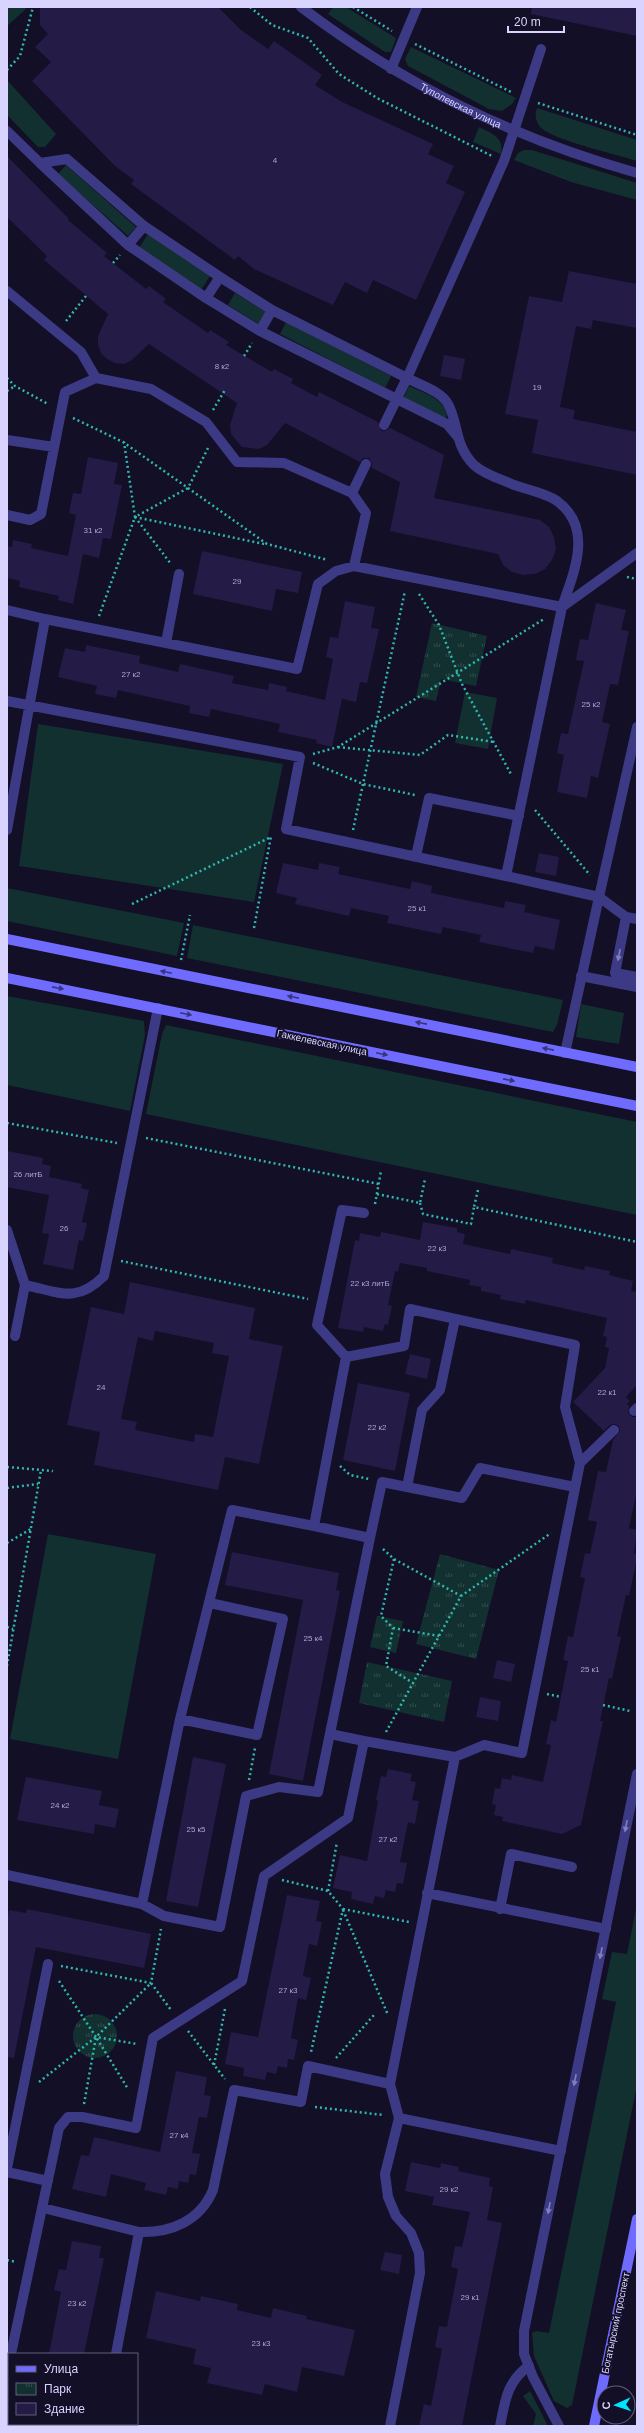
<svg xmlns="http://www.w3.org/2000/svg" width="644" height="2433" font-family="Arial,sans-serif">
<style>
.grass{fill:#12302f}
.park{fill:url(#park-tufts)}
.building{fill:#241b47;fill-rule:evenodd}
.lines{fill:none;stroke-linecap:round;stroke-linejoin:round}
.path{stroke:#2fb8b0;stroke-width:2.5;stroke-dasharray:2 3;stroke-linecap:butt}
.service{stroke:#3d3a85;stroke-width:10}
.minor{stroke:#3d3a85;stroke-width:10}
.secondary{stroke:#6f6bff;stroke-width:10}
.oneway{fill:#837fbc}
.oneway2{fill:#38347d}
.labels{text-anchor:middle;stroke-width:4;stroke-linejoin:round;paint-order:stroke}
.number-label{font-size:8px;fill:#aca6d1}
.street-label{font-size:10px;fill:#d9d4ff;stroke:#130f26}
</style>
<defs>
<pattern id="park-tufts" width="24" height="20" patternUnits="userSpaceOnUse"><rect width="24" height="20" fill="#12302f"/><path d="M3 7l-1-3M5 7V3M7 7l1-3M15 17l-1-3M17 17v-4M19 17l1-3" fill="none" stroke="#344d4e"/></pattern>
</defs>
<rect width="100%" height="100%" fill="#130f26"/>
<path class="grass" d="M7 7H24L26 9 7 26Z
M333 7H346L396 38 391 52H385L328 14Z
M411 47 516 98 512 104 502 111 489 109 408 66 405 59Z
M7 80 56 134 45 147H38L7 115Z
M537 108 637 140V161C618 155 554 140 541 128 536 122 534 115 537 108Z
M479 127C493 134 504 137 501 154L473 142Z
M524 150H532L637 183V200L571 182 514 160 518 153Z
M66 165 136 227 128 236 58 174Z
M148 234 210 276 201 290 139 248Z
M235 293 266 312 259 324 228 305Z
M286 322 391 376 385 388 280 334Z
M409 386C423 393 445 398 447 416L444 419 403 400Z
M465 692 497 698 488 749 455 743Z
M38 724 283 764 254 902 19 866Z
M7 888 184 923 177 956 7 921Z
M193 925 563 1000 557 1025 553 1032 187 958Z
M7 996 144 1021 145 1035 130 1111 7 1085Z
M581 1004 624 1013 619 1044 576 1037Z
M166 1025 637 1122V1215L146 1114 162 1034Z
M48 1534 156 1554 118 1759 10 1739Z
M637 1904V2085L572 2405 567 2408 554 2401 534 2356 532 2333 536 2331 549 2333 616 2002 602 1999 612 1952 627 1954Z
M530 2391 548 2426H533L536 2414 523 2396Z"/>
<path class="park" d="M432 623 487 636 476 686 441 679 436 701 416 697Z
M440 1554 499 1570 476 1659 416 1644Z
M377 1616 403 1621 396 1653 370 1647Z
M367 1662 452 1681 444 1722 359 1703Z
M73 2036a22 22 0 1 1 44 0a22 22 0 1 1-44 0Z"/>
<path class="building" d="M40 7H218L241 30 268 49 274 41 322 75 315 85 342 102 433 144 428 154 454 166 446 183 465 192 416 300 373 280 367 293 345 282 333 305 254 269 238 256 235 260 131 184 134 180 115 166 32 81 51 62 35 47 48 34 40 25Z
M532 7H637V36L531 14Z
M7 156 69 219 68 220 107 253 104 256 146 289 149 286 166 299 163 302 208 333 210 330 229 342 226 345 272 372 274 369 293 379 291 383 317 397 319 392 378 422 381 431H385L390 428 444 455 434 498 540 520 549 527 554 537 556 549 552 560 545 569 535 574 523 575 512 572 503 565 498 554 390 531 400 482 372 468V463L369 458H363L360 462 285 423 267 445 259 449 242 447 231 434 230 425 237 403 149 344 132 360 124 364 115 363 107 359 101 353 98 345V336L108 314 44 260 47 256 7 217Z
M569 271 637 284V328L593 320 591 329 576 326 560 407 575 410 573 419 637 432V475L532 453 538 420 505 414 529 296 562 302Z
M444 355 465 359 461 380 440 376Z
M88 457 118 463 114 484 122 485 111 539 103 538 99 558 83 554 73 604 58 600 59 596 19 587 20 581 7 578V546L12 547 13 540 32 544 31 548 68 556 76 515 69 513 73 493 81 494Z
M202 551 302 572 298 593 276 589 272 611 193 594Z
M345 601 375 607 371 628 379 629 367 683 360 682 356 702 342 699 332 747 316 743 317 740 278 732 280 724 211 709 209 717 189 713 190 706 118 690 116 698 95 694 97 686 58 677 65 648 85 652 86 645 140 656 139 663 178 672 180 664 234 676 232 683 268 690 269 683 287 687 286 691 325 700 333 659 326 657 330 637 338 638Z
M596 603 626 610 621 630 629 631 618 685 610 684 602 722 610 724 598 778 591 776 587 798 557 792 564 755 557 753 561 733 568 734 584 661 576 660 578 649 580 639 588 640Z
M539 853 559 857 556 876 535 872Z
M283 863 318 870 319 863 340 867 338 874 410 889 412 881 432 886 431 893 504 908 505 901 526 905 524 912 560 920 554 950 535 946 533 953 479 942 481 935 443 927 441 934 387 923 389 916 351 908 349 916 295 904 297 898 276 893Z
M7 1151 43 1158 42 1164 51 1166 49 1177 82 1184 81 1188 89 1190 82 1222 87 1223 83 1241 79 1240 73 1270 43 1264 49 1234 42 1233 49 1195 7 1187Z
M423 1222 457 1228V1232L465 1234 463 1244 510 1254 511 1249 553 1258 552 1263 584 1270 585 1266 610 1271 609 1275 633 1281 631 1291 637 1292V1385L626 1397 630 1401 627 1404 629 1406 628 1413 632 1417H637V1490L629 1528 637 1530 634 1553 637 1554V1558L629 1596 626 1595 617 1636 621 1637 612 1679 609 1678 600 1721H603L581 1825 562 1834 502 1821 503 1817 494 1815 496 1805 492 1804 495 1788 500 1789 502 1778 511 1780 512 1775 543 1782 551 1745 546 1744 551 1720 556 1722 568 1661 563 1660 568 1636 573 1637 585 1578 580 1577 585 1553 590 1554 597 1522 588 1520 598 1471 606 1472 613 1440 620 1431 619 1426 615 1424 610 1425 604 1431 573 1402 605 1368 609 1348 605 1347 607 1337 603 1336 607 1318 526 1300 525 1304 500 1299 501 1295 481 1291V1287L469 1285 470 1280 427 1271V1268L400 1263 398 1272 395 1271 388 1305 392 1306 388 1325 385 1324 383 1331 364 1327 363 1332 338 1328 355 1240 359 1241 360 1233 380 1237 381 1232 420 1240Z
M130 1282 255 1308 249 1339 283 1346 259 1464 225 1457 218 1490 94 1465 100 1432 67 1425 91 1307 124 1314ZM155 1331 214 1343 212 1353 229 1356 213 1437 195 1434 194 1442 135 1430 137 1422 121 1419 138 1337 153 1341Z
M410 1354 431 1359 427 1379 405 1374Z
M358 1383 410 1393 395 1471 343 1460Z
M232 1552 339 1573 336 1590 340 1591 303 1781 269 1774 303 1600 225 1585Z
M497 1660 515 1664 511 1682 493 1678Z
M480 1697 501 1701 498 1721 476 1717Z
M193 1757 226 1764 198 1907 166 1901Z
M388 1769 412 1774 410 1781 416 1782 412 1800 419 1801 415 1824 408 1822 400 1862 407 1863 403 1884 397 1883 395 1892 386 1890 384 1898 375 1896 373 1904 351 1899 352 1892 333 1888 340 1855 367 1861 378 1801 376 1800 381 1776 386 1777Z
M26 1777 102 1791 99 1805 119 1809 115 1828 95 1824 94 1834 17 1820Z
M287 1895 320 1901 316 1921 322 1922 317 1946 309 1944 303 1976 311 1978 306 2000 298 1998 291 2038 298 2040 294 2060 288 2059 287 2068 278 2066 276 2074 267 2072 265 2080 243 2076 244 2068 225 2064 231 2032 258 2037Z
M27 1909 151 1934 144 1968 36 1947 14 2058 7 2057V1921L9 1910 26 1913Z
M176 2071 207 2077 204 2095 211 2096 207 2118 199 2117 192 2153 200 2154 196 2175 190 2174 188 2183 179 2181 178 2189 168 2187 166 2195 144 2190 146 2183 111 2174 106 2197 72 2189 81 2155 89 2156 94 2137 160 2152Z
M411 2162 440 2168 441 2163 459 2167 458 2171 490 2178 489 2186 493 2187 487 2220 502 2223 462 2426H419L424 2404 431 2406 442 2349 435 2347 439 2326 447 2327 458 2269 451 2267 455 2246 462 2247 470 2212 432 2205 434 2197 405 2191Z
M72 2241 101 2246 99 2258H104L84 2354H49L61 2292 54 2290 59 2269 66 2270Z
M385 2252 402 2255 399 2274 380 2270Z
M156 2291 200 2301 201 2296 238 2304 237 2310 271 2318 273 2308 307 2316 306 2319 355 2330 344 2376 302 2367 297 2392 265 2384 262 2395 207 2383 211 2368 193 2364 196 2349 146 2338Z"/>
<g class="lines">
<path class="path" d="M250 7 272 25 308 38 339 74 377 98 492 156
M353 7 392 31
M415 44 513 93
M7 70 20 56 33 7
M538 103 637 135
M113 263 120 255
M66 321 86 296
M244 356 252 343
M7 378 15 386 48 404
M7 391 15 386
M213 410 225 390
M73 418 123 442 267 544 328 560
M208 448 188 488 135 517 264 544
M135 517 171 564
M627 577 637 579
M419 594 439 625 462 684 512 776
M99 616 135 517 124 442
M338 747 420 755 448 735 494 742
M313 754 338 747 544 619
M313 763 363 784 415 795
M535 810 590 875
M353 830 405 591
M132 904 271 837
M254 928 271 836
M181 960 190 915
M7 1123 117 1143
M146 1138 379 1184
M478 1190 474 1207 637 1242
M377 1194 420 1203 425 1179
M420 1203 423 1214 471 1224 474 1207
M375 1204 381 1171
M121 1261 308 1299
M340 1466 350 1475 369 1479
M7 1467 53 1471
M7 1488 38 1484
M7 1543 31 1529
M383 1549 394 1559 461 1596
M394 1559 381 1616 393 1628 386 1666 413 1683
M7 1627 13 1629
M393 1628 439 1636
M7 1666 41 1470
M547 1694 561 1697
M603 1705 630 1711
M386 1732 461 1596 551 1533
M249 1780 255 1748
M282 1880 328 1891 343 1909 311 2052
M328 1891 337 1842
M343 1909 409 1922
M343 1910 388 2015
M61 1966 151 1983 161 1929
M59 1981 96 2037 137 2044
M188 2031 225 2079
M336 2058 374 2015
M214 2065 225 2009
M39 2082 96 2037 151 1983 171 2010
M84 2104 96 2037 128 2089
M315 2107 383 2115
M7 2260 16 2262"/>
<path class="service" d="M391 69 417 7
M7 131 40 163 67 159 144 226 220 277 272 310 407 378 504 161 541 49
M40 163 128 245 206 298 260 331 447 424 457 436
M128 245 144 226
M7 291 81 352 96 378 151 389 206 422 237 462 284 463 352 493 366 513 354 566 562 607 506 876 599 897 565 1053
M206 298 220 277
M260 331 272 310
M384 425 407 378C420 385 441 391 448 404 459 424 454 445 474 465 485 475 501 479 514 485 526 489 548 494 557 501 594 528 574 572 562 607
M7 440 54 447
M352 493 366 464
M7 515 30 520 41 514 65 392 96 378
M562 607 637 553
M7 610 45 619 7 830
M45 619 297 669 318 584 336 571 354 566
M166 643 179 574
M7 701 300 757 286 829 506 876
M637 727 599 897 626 917 637 919
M416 856 429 798 519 816
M626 917 615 973 637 977
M581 976 637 987
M7 1230 25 1285
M15 1336 25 1285C59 1292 76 1304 104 1276L158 1008
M346 1357 317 1325 342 1210 364 1213
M634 1411 637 1408
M580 1463 614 1430
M407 1487 422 1410 440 1390 455 1319
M370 1538 382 1482 462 1498 480 1468 575 1487
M180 1719 257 1735 283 1619 210 1603
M330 1734 364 1741
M7 1875 142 1904 164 1916 220 1927 246 1796 279 1787 318 1792 370 1538 314 1526
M427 1893 606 1929
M142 1904 180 1719 232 1510 314 1526 346 1357 404 1346 410 1309 575 1345 565 1407 580 1463 522 1753 484 1745 455 1757 390 2084 399 2118 385 2174 388 2197 396 2216 411 2233 419 2253 420 2273 390 2426
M500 1909 511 1854 572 1867
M399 2118 561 2151
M7 2168 48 1964
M7 2172 48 2181
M43 2208 139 2232
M11 2354 59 2128 68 2117H82L136 2128 153 2038 242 1981 264 1876 348 1818 364 1741 455 1757
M116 2354 139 2232C171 2233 200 2221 213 2190L234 2090 301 2102 308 2066 390 2084
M7 2374 9 2365
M102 2426V2424
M500 2426C505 2401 507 2381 529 2366"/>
<g class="minor">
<path id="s1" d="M301 7C404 85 513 138 637 173"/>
<path d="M559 2426 533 2377 524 2354V2331L637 1774"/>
</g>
<path class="secondary" d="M7 939 637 1067
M7 978 637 1106
M594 2426 637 2219"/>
</g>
<defs><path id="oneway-solid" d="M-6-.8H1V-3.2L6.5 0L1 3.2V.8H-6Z"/></defs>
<g class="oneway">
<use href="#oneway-solid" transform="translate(619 955) rotate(101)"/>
<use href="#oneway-solid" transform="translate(626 1826) rotate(101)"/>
<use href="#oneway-solid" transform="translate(601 1953) rotate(101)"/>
<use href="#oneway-solid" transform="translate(575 2080) rotate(101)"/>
<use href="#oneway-solid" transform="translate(549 2208) rotate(101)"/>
</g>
<g class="oneway2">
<use href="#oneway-solid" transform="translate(166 972) rotate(-168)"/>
<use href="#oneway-solid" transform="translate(58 988) rotate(11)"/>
<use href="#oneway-solid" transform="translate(293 997) rotate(-169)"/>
<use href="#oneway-solid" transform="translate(186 1014) rotate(12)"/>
<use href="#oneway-solid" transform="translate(421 1023) rotate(-169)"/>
<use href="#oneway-solid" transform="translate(548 1049) rotate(-169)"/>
<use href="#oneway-solid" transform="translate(382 1054) rotate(12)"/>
<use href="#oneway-solid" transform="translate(509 1080) rotate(11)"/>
</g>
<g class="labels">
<g class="number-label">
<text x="275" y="163">4</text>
<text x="222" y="369">8 к2</text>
<text x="537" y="390">19</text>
<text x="93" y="533">31 к2</text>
<text x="237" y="584">29</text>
<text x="131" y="677">27 к2</text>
<text x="591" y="707">25 к2</text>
<text x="417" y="911">25 к1</text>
<text x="28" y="1177">26 литБ</text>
<text x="64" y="1231">26</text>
<text x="437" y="1251">22 к3</text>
<text x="370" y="1286">22 к3 литБ</text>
<text x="101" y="1390">24</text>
<text x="607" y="1395">22 к1</text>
<text x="377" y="1430">22 к2</text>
<text x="313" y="1641">25 к4</text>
<text x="590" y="1672">25 к1</text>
<text x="60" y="1808">24 к2</text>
<text x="196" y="1832">25 к5</text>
<text x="388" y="1842">27 к2</text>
<text x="288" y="1993">27 к3</text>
<text x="179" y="2138">27 к4</text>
<text x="449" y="2192">29 к2</text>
<text x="470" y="2300">29 к1</text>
<text x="77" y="2306">23 к2</text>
<text x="261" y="2346">23 к3</text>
</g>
<g class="street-label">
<text dy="4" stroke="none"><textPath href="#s1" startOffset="188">Туполевская улица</textPath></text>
<text transform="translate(322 1042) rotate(12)" y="4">Гаккелевская улица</text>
<text transform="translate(615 2323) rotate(-78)" y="4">Богатырский проспект</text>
</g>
</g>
<rect width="644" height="2433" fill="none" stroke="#d9d4ff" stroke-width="16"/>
<rect x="8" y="2353" width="130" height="72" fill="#130f26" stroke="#625e7d"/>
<rect x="16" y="2366" width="20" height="6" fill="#6f6bff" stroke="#625e7d"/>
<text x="44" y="2373" font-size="12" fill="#d9d4ff">Улица</text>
<rect x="16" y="2383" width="20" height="12" fill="url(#park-tufts)" stroke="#625e7d"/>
<text x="44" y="2393" font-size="12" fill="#d9d4ff">Парк</text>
<rect x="16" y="2403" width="20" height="12" fill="#241b47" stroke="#625e7d"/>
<text x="44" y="2413" font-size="12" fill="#d9d4ff">Здание</text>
<g transform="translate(616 2405) rotate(267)"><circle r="19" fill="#130f26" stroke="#625e7d"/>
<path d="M0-3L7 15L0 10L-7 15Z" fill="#00e5ff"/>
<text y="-6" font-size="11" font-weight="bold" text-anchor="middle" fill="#d9d4ff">С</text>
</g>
<path d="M508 26v6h56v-6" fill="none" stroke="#d9d4ff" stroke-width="2"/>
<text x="514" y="26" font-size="12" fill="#d9d4ff" stroke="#130f26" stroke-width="3" paint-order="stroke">20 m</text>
</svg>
